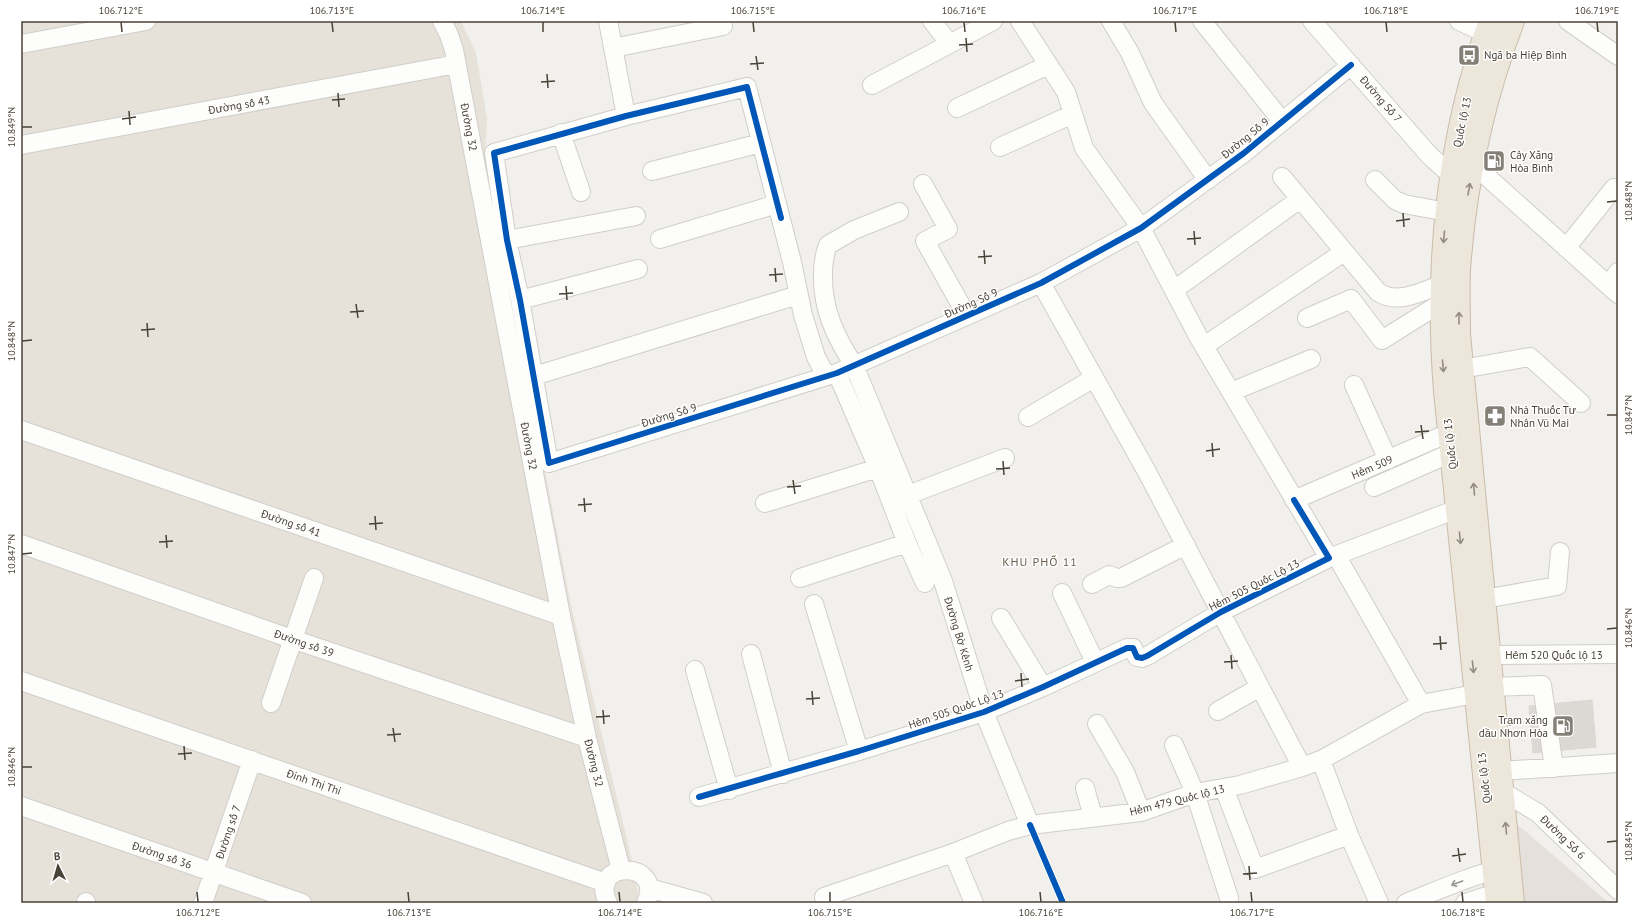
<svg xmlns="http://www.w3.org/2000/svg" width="1639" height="924" font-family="'PT Sans',sans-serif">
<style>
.residential{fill:#e6e2da}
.industrial{fill:#e5e0dc}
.building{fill:#dcd9d5;stroke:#dbd7d2}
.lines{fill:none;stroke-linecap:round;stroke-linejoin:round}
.minor-casing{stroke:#d0ceca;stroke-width:20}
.highway-casing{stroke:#cabca8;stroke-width:24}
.minor{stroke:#fdfdfc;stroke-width:18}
.highway{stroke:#ede6da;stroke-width:22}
.cycleway-casing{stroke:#fff;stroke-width:8}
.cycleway{stroke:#0057b8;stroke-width:6}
.oneway{stroke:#938c80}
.oneway2{stroke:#9a9690}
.ticks{fill:none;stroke:#494237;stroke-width:1.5}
.labels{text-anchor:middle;stroke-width:3;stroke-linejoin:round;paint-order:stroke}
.poi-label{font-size:11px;fill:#494237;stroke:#fff;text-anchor:start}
.street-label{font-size:11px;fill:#494237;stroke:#fff}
.neighbourhood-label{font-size:12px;letter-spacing:1px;fill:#6c5f4e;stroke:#fff}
.neatline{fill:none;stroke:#494237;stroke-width:1.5}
.ticks-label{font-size:10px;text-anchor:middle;fill:#494237}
</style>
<rect width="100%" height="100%" fill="#f2f0ed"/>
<path class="residential" d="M21 21H461L476 53 487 119 485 161 572 610 630 852 640 903H21Z"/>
<path class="industrial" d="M1514 821 1517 824 1609 903H1522Z"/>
<path class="building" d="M1592 700 1596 747 1533 753 1529 706Z"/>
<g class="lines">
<g class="minor-casing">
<path id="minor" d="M442 21 449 35 454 50 561 616 587 738 621 870
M608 21 626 116
M932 21 949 43
M1020 21 1066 92 1084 148 1141 228 1199 338 1329 558
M1111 21 1130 53 1153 103 1208 180
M1202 21 1282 121
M1312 21 1429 155 1451 175
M1459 21 1485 33
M1568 21 1618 56
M21 44 146 21
M613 48 723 26
M872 85 993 21
M957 108 1048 65
M561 133 581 192
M21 145 457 64
M1000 147 1073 114
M1474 165 1618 294
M652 171 761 143
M1282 177 1378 292C1397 305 1422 292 1442 284
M1375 180 1395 200 1404 204 1447 212
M923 184 948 229 925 241 967 316
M899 212 854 230 828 245C824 255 823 264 823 275 822 309 836 338 854 365L943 581 984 712 1030 825
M660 239 777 204
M507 240 636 216
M1566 248 1614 188
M1041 283 1147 472 1302 767
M1608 285 1618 272
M1174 290 1300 199
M520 300 638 269
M1307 318 1351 299 1382 340 1441 303
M1204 346 1344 252
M1462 369 1530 357 1581 403
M534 376 798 295
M826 376 816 357 803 315 792 262 747 87 626 116 494 153 507 240 520 300 549 463 837 373 1041 283 1141 228 1244 153 1351 65
M1354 385 1388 460
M1231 392 1311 359
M1028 417 1094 378
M21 430 561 616
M1374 487 1451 453
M908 495 1005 458
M1294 500 1449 433
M765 503 878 468
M907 543 925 583
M21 544 292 639 587 738
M1336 555 1421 704
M800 578 907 543 878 468 837 373
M1092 584 1109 575 1117 578H1121L1186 545
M1062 593 1095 662
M1484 599 1557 586 1560 552
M814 604 859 751
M1001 618 1043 687
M751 654 783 774
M1490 655 1618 654
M695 670 729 790
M21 681 606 883
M1492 687 1542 685 1554 768
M271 703 314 578
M1218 711 1260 687
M1097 724 1125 772 1141 812
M1174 745 1195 793 1229 898
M1501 771 1618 763
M1085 788 1093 817
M1224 788 1255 869 1349 835 1321 760
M1503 792 1538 813 1618 890
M699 797 859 751 984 712 1043 687 1127 648H1133L1137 657 1142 658 1147 656 1221 612 1329 558 1457 509
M21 806 302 903
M1349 835 1379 903
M953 853 974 903
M649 888 703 903
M824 897 953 853 1008 831 1030 825 1141 812 1195 793 1240 785 1302 767 1321 760 1421 704 1475 694
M86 903V902
M203 903 252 760
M608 903C587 859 666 860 646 903
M1406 903C1439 890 1472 875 1507 867
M1465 903 1496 893 1508 890"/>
</g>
<g class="highway-casing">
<path id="highway" d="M1490 21C1447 139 1435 267 1445 391L1497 903
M1513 21C1483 100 1465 186 1459 270 1458 291 1459 313 1459 334L1513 903"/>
</g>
<use href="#minor" class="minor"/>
<use href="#highway" class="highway"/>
<g class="cycleway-casing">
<path id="cycleway" d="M781 218 747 87 626 116 494 153 507 240 520 300 549 463 837 373 1041 283 1141 228 1244 153 1351 65
M699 797 859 751 984 712 1043 687 1127 648H1133L1137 657 1142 658 1147 656 1221 612 1329 558 1294 500
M1030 825 1063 903"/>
</g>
<use href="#cycleway" class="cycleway"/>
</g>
<defs><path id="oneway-shaft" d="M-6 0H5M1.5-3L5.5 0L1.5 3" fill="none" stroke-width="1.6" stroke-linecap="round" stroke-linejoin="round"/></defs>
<g class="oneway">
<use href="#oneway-shaft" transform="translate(1469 189) rotate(-80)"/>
<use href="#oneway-shaft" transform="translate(1444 237) rotate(95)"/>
<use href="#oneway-shaft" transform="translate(1459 318) rotate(-90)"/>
<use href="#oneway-shaft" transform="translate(1443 366) rotate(85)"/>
<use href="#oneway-shaft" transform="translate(1474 489) rotate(-95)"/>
<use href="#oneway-shaft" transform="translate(1460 538) rotate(84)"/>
<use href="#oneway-shaft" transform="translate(1473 667) rotate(84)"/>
<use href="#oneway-shaft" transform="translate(1506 828) rotate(-95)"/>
</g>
<use class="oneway2" href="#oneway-shaft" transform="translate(1457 883) rotate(160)"/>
<path class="ticks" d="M121 22 122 32M332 22 333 32M543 22V32M753 22 754 32M964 22 965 32M1175 22 1176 32M1386 22 1387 32M1597 22 1598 32M966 38 967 52M959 45 973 44M756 56 758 70M750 64 764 63M547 74 548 88M541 82 555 81M338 93 339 107M332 100 345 99M129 111 130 125M122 119 136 117M22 127H32M1607 202 1617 201M1403 213 1404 227M1396 221 1410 219M1194 231 1195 245M1187 239 1201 238M984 250 985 264M978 257 992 256M775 268 776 282M769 275 783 274M566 286 567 300M559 294 573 293M356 304 358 318M350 312 364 311M147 323 148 337M141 330 155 329M22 341 32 340M1607 415H1617M1421 425 1423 439M1415 432 1429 431M1212 443 1213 457M1206 451 1220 449M1003 461 1004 475M996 469 1010 468M793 480 795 494M787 487 801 486M584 498 585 512M578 505 592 504M375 516 376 530M369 524 383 523M166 535 167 548M159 542 173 541M22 554 32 553M1607 629 1617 628M1440 636 1441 650M1433 644 1447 643M1231 655 1232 669M1224 662 1238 661M1021 673 1022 687M1015 681 1029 679M812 691 813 705M806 699 820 698M603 710 604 724M596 717 610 716M393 728 395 742M387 735 401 734M184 746 185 760M178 754 192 753M22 767H32M1607 842 1617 841M1458 848 1460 862M1452 856 1466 854M1249 866 1250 880M1243 874 1257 873M197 892 198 902M408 892 409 902M619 892 620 902M830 892V902M1040 892 1041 902M1251 892 1252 902M1462 892 1463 902"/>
<defs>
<g id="bus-square" transform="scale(1.15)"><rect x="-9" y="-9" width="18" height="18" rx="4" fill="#847f77" stroke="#fff"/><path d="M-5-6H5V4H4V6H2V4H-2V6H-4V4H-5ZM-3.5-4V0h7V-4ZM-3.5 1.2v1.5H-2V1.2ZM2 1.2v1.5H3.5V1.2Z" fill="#fff"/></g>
<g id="fuel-square" transform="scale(1.15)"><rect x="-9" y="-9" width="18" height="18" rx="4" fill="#847f77" stroke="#fff"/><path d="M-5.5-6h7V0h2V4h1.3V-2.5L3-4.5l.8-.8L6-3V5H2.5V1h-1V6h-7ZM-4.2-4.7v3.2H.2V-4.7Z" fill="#fff"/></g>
<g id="pharmacy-square" transform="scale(1.15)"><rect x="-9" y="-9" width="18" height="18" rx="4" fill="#847f77" stroke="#fff"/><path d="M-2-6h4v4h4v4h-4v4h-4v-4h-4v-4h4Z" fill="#fff"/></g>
</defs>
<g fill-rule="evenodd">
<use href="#bus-square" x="1469" y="55"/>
<use href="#fuel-square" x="1494" y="161"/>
<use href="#pharmacy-square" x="1495" y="416"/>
<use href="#fuel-square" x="1563" y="726"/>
</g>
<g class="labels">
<g class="poi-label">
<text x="1484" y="59">Ngã ba Hiệp Bình</text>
<text x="1510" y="159">Cây Xăng<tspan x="1510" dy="13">Hòa Bình</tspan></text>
<text x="1510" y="414">Nhà Thuốc Tư<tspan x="1510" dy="13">Nhân Vū Mai</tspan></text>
<text x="1548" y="724" text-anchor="end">Trạm xăng<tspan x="1548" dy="13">dầu Nhơn Hòa</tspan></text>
</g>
<g class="street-label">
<text transform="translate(1381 99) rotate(49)" y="4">Đường Số 7</text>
<text transform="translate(239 105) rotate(-10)" y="4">Đường số 43</text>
<text transform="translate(1462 122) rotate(-78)" y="4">Quốc lộ 13</text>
<text transform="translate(469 127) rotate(79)" y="4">Đường 32</text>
<text transform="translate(1245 138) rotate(-39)" y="4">Đường Số 9</text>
<text transform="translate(971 303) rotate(-24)" y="4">Đường Số 9</text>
<text transform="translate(669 415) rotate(-17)" y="4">Đường Số 9</text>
<text transform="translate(1450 444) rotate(-96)" y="4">Quốc lộ 13</text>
<text transform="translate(529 446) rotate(79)" y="4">Đường 32</text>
<text transform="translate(1372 467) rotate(-23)" y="4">Hẻm 509</text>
<text transform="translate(291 523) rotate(19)" y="4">Đường số 41</text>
<text transform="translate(1254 585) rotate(-27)" y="4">Hẻm 505 Quốc Lộ 13</text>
<text transform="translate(959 634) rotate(73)" y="4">Đường Bờ Kênh</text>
<text transform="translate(304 643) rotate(19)" y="4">Đường số 39</text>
<text x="1554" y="659">Hẻm 520 Quốc lộ 13</text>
<text transform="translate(956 709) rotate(-19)" y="4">Hẻm 505 Quốc Lộ 13</text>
<text transform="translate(594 763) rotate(76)" y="4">Đường 32</text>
<text transform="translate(1484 778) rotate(-96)" y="4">Quốc lộ 13</text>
<text transform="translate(314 782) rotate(19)" y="4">Đinh Thị Thi</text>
<text transform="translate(1177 800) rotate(-14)" y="4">Hẻm 479 Quốc lộ 13</text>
<text transform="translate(228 832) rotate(-71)" y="4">Đường số 7</text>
<text transform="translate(1563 837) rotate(44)" y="4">Đường Số 6</text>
<text transform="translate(162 855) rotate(19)" y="4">Đường số 36</text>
</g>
<g class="neighbourhood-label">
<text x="1040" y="566">KHU PHỐ 11</text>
</g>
</g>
<rect width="1639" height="924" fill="none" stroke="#ffffff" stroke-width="44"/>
<g transform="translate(58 866) rotate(355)" stroke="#ffffff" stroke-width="3" paint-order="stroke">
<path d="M0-3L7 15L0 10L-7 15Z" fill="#494237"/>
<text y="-6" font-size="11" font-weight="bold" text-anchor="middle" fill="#494237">B</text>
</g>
<rect x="22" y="22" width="1595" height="880" class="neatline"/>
<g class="ticks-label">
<text x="121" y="14">106.712°E</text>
<text x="332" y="14">106.713°E</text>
<text x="543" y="14">106.714°E</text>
<text x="753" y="14">106.715°E</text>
<text x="964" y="14">106.716°E</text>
<text x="1175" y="14">106.717°E</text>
<text x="1386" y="14">106.718°E</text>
<text x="1597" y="14">106.719°E</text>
<text transform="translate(11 127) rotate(-90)" y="4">10.849°N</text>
<text transform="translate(1628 201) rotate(-90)" y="4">10.848°N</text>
<text transform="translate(11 341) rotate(-90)" y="4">10.848°N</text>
<text transform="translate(1628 415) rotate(-90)" y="4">10.847°N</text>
<text transform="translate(11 554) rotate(-90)" y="4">10.847°N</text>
<text transform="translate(1628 628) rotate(-90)" y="4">10.846°N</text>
<text transform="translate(11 767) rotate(-90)" y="4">10.846°N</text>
<text transform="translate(1628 841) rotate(-90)" y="4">10.845°N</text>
<text x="198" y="916">106.712°E</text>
<text x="409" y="916">106.713°E</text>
<text x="620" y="916">106.714°E</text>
<text x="830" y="916">106.715°E</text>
<text x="1041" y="916">106.716°E</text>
<text x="1252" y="916">106.717°E</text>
<text x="1463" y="916">106.718°E</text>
</g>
</svg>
